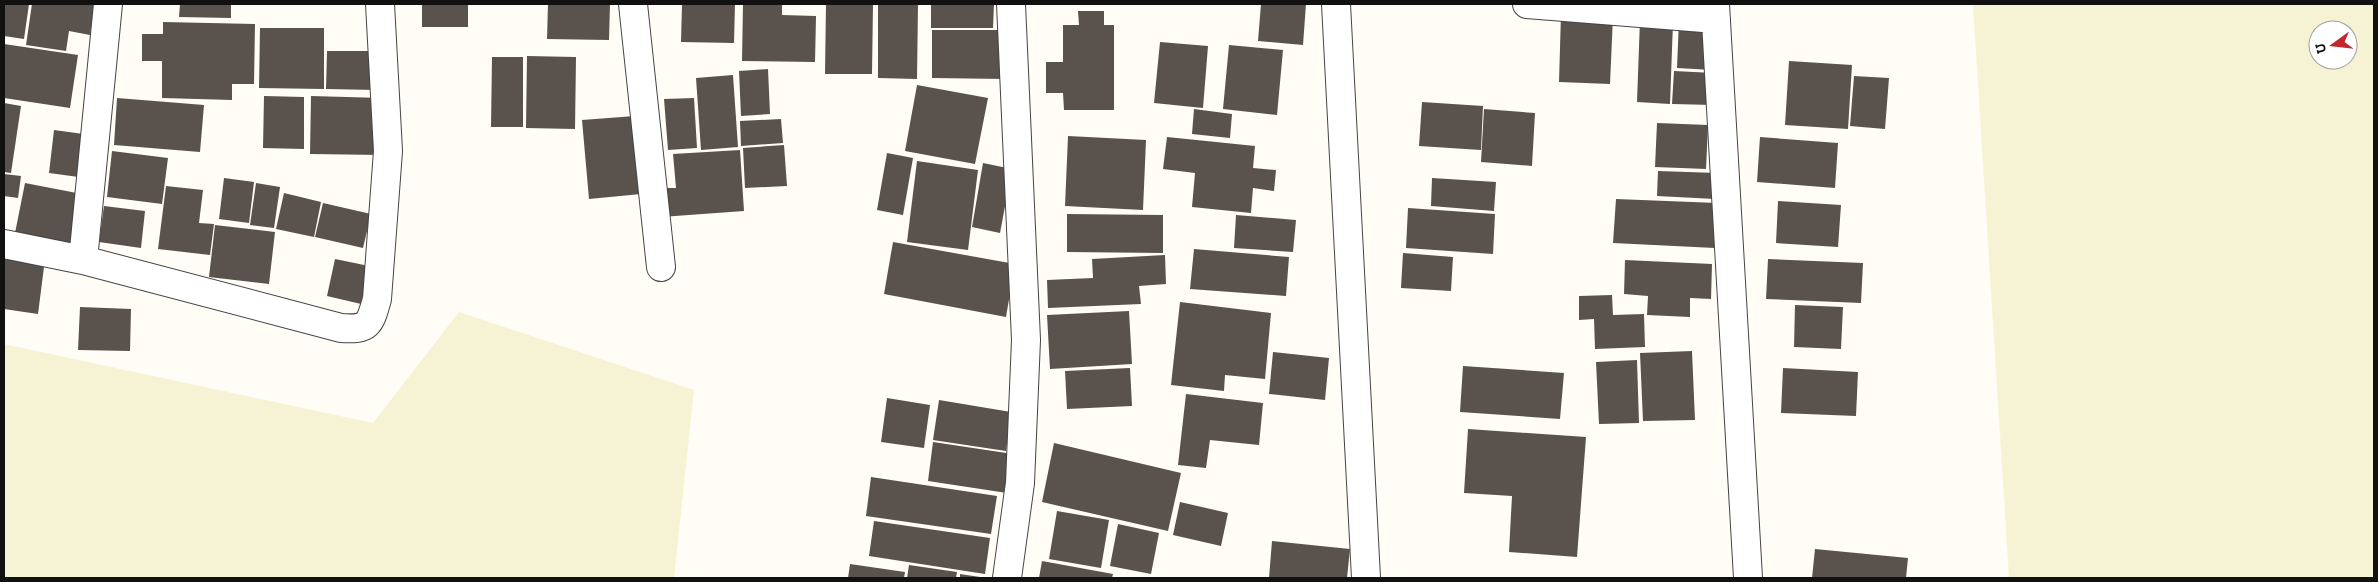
<svg xmlns="http://www.w3.org/2000/svg" width="2378" height="582" font-family="'Zilla Slab',serif">
<style>
.farmland{fill:#f6f3d4;fill-rule:evenodd}
.building{fill:#5a524d}
.lines{fill:none;stroke-linecap:round;stroke-linejoin:round}
.minor-casing{stroke:#444;stroke-width:30}
.minor{stroke:#fff;stroke-width:28}
</style>
<rect width="100%" height="100%" fill="#fffdf5"/>
<path class="farmland" d="M1973 4H2374V578H2009ZM2318 30H2348V60H2318Z
M459 312 694 390 674 578H4V344L373 423Z"/>
<path class="building" d="M4 4H29L24 39 4 36Z
M32 4H94L90 35 69 31 66 51 26 45Z
M180 4H231V18L179 17Z
M422 4H468V27H422Z
M548 4H610L609 40 547 39Z
M682 4H735L734 43 681 42Z
M743 4H782V15L816 16 815 62 742 61Z
M826 4H873L872 74H825Z
M878 4H918L917 79 878 78Z
M931 4H994L993 28H931Z
M1261 4H1306L1303 45 1258 41Z
M1078 11H1104V25H1114V110H1064L1063 93H1046V62H1063V25H1079Z
M1561 14 1613 16 1610 84 1559 82Z
M1640 20 1673 22 1670 104 1637 102Z
M1679 20 1714 22 1712 70 1677 68Z
M163 22 255 24 254 84H232V100L162 98V61H142V34H163Z
M260 28H324V89L259 88Z
M932 30H1007L1006 79 932 78Z
M1160 42 1208 46 1203 108 1154 103Z
M4 44 78 55 70 108 4 98Z
M1229 45 1283 50 1277 115 1223 109Z
M327 51H376V90L326 89Z
M527 56 576 57 575 129 526 128Z
M492 57H523V127H491Z
M1789 61 1852 65 1848 129 1785 125Z
M768 69 770 114 741 116 739 71Z
M1674 71 1714 73 1713 105 1672 104Z
M733 75 738 147 701 150 696 78Z
M1854 76 1889 78 1885 129 1850 126Z
M917 85 988 98 975 164 905 151Z
M264 96 304 97V149L263 148Z
M311 96 382 98V155L310 154Z
M117 98 204 105 200 152 114 145Z
M694 98 697 148 668 150 664 99Z
M1422 102 1483 106 1481 150 1419 146Z
M4 103 21 106 11 173 4 172Z
M1194 109 1232 114 1230 138 1192 134Z
M1484 109 1535 113 1532 166 1481 162Z
M635 116 641 194 589 199 582 120Z
M781 119 783 143 741 146 740 121Z
M1657 123 1708 125 1706 169 1655 167Z
M54 130 91 135 86 178 49 173Z
M1068 136 1146 140 1143 210 1065 206Z
M1167 137 1255 146 1253 168 1276 170 1274 191 1253 188 1251 213 1192 207 1195 173 1163 169Z
M1760 137 1838 143 1835 188 1757 182Z
M784 145 787 186 745 188 743 148Z
M740 150 744 211 661 217 660 188H676L673 154Z
M112 151 168 158 162 204 107 197Z
M887 153 913 158 903 215 877 210Z
M917 161 978 170 968 250 907 242Z
M983 163 1012 169 1000 233 972 227Z
M1658 171 1717 173 1715 199 1657 196Z
M4 174 21 176 18 198 4 196Z
M224 178 254 182 249 223 219 219Z
M1432 178 1496 182 1494 211 1431 206Z
M25 183 87 195 77 246 15 233Z
M256 183 280 187 274 228 250 225Z
M166 186 203 190 199 223 214 224 210 255 158 249Z
M284 193 321 202 314 237 276 229Z
M1616 199 1717 203 1715 248 1613 243Z
M1778 201 1841 205 1838 247 1776 243Z
M323 203 371 214 363 248 315 237Z
M104 206 145 211 141 248 99 242Z
M1408 208 1495 214 1493 254 1406 248Z
M1067 214 1163 215V253L1067 252Z
M1236 215 1296 220 1293 252 1234 248Z
M215 225 275 232 269 284 209 277Z
M893 242 1015 264 1006 317 884 294Z
M1194 249 1289 257 1286 296 1190 289Z
M4 252 45 259 38 314 4 309Z
M1403 253 1453 257 1451 291 1401 288Z
M1165 255 1166 284 1139 286 1141 304 1048 308 1047 280 1093 278 1092 259Z
M335 259 369 266 361 304 327 296Z
M1768 259 1863 263 1861 303 1766 299Z
M1625 260 1712 264 1711 299 1690 298V317L1647 315 1648 296 1624 294Z
M1612 295 1613 315 1644 314 1645 347 1595 349 1594 319 1579 320V296Z
M1180 302 1271 313 1265 379 1225 375 1224 391 1171 385Z
M1795 305 1843 307 1841 349 1794 347Z
M80 307 131 309 130 351 78 350Z
M1129 311 1132 364 1050 369 1047 315Z
M1692 351 1695 420 1643 421 1640 353Z
M1273 352 1329 358 1325 400 1269 394Z
M1637 360 1639 423 1599 424 1596 362Z
M1463 366 1564 373 1560 419 1460 412Z
M1130 368 1132 406 1067 409 1065 371Z
M1783 368 1858 372 1856 416 1781 413Z
M1186 394 1263 403 1259 445 1210 440 1206 468 1178 465Z
M887 398 930 405 924 448 881 442Z
M939 400 1011 412 1006 451 933 440Z
M1468 429 1586 437 1577 557 1509 552 1512 496 1464 493Z
M933 442 1013 454 1007 493 928 481Z
M1054 443 1181 473 1168 531 1042 502Z
M871 477 997 496 991 534 866 516Z
M1180 502 1228 513 1221 546 1173 535Z
M1057 511 1109 520 1101 568 1049 559Z
M874 521 990 538 985 574 869 556Z
M1118 524 1159 533 1151 574 1110 566Z
M1272 541 1350 549 1347 578H1269Z
M1815 549 1908 558 1906 578H1812Z
M1042 561 1113 574 1112 578H1039Z
M850 564 905 572 904 578H848Z
M909 565 957 572 956 578H907Z
M960 574 980 577V578H960Z"/>
<g class="lines">
<g class="minor-casing">
<path id="minor" d="M633 4 661 267
M1336 4 1366 578
M1527 4 1716 19
M1715 4 1748 578
M4 244 83 260 341 328C369 330 370 324 377 299L388 151 380 4
M83 260 108 4
M1007 578 1020 483 1026 340 1011 4"/>
</g>
<use href="#minor" class="minor"/>
</g>
<rect width="2378" height="582" fill="none" stroke="#111111" stroke-width="10"/>
<g transform="translate(2333 45) rotate(255)"><circle r="24" fill="#ffffff" stroke="#a0a0a0"/>
<path d="M0-4L9 19L0 12L-9 19Z" fill="#c4262e"/>
<text y="-8" font-size="14" font-weight="bold" text-anchor="middle" fill="#111111">U</text>
</g>
</svg>
